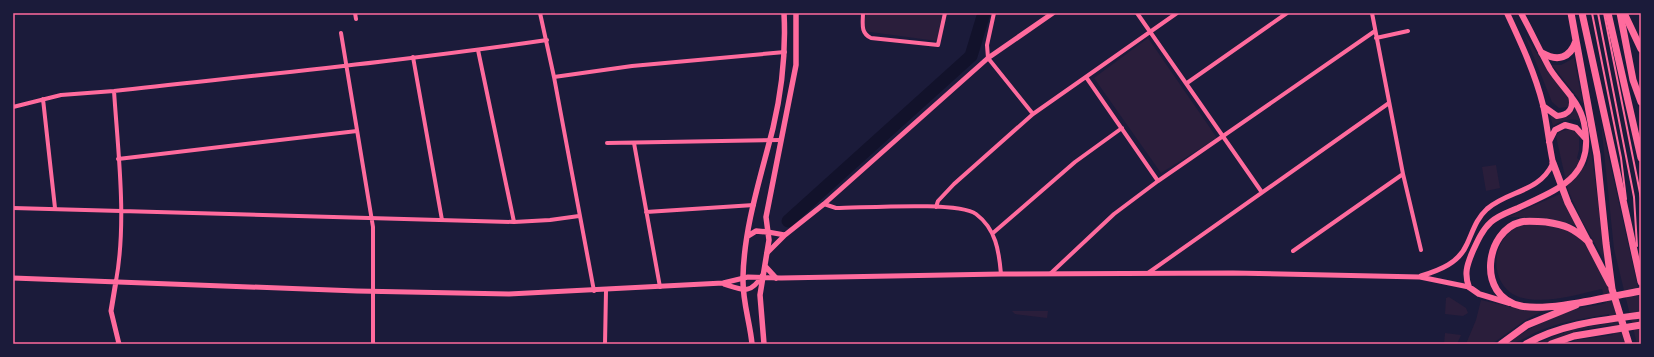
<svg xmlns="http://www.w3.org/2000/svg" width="1654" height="357" font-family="'Source Sans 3',sans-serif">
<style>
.green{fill:#2a1e3b}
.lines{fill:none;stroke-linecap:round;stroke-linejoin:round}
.river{stroke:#12122b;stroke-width:13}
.service{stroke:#ff6b9d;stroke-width:2}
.minor{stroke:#ff6b9d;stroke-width:4}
.tertiary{stroke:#ff6b9d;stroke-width:5}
.secondary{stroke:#ff6b9d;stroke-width:5.5}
.primary{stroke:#ff6b9d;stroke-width:6}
.trunk{stroke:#ff6b9d;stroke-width:7}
.motorway{stroke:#ff6b9d;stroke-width:7}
.neatline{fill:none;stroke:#ff6b9d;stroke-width:1.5}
</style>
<rect width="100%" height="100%" fill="#1b1b3a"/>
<path class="green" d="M866 13H943L937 41 863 31Z
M1524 33 1550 74 1569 99 1568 107 1559 108 1552 102Z
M1148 38 1217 138 1161 173 1094 78Z
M1574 58 1583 104 1552 65H1561Z
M1576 107 1580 121C1570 118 1561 120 1553 126L1550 115C1562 120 1571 118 1576 107Z
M1601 123 1641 301V344H1637L1614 249Z
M1566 130H1572L1579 134V150L1577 158 1586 166 1591 149 1606 263 1581 219 1568 190 1556 136 1559 132Z
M1496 165 1500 188 1486 191 1482 167Z
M1560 194 1577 226C1554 218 1531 217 1508 217Z
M1526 223C1544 224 1565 223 1580 234 1598 247 1620 321 1625 344H1566L1577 340 1613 335 1611 325 1579 330 1542 344H1535L1574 329 1611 323 1609 314C1586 318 1565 321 1544 329 1531 333 1519 344 1506 344 1527 329 1551 317 1576 309 1586 306 1597 306 1606 303L1602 289C1578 294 1548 304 1523 298 1496 292 1488 257 1506 236 1511 230 1519 226 1526 223Z
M1449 297 1466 308 1468 313 1463 316 1445 314 1446 298Z
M1481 300 1520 309 1539 308 1542 311 1524 321 1492 344H1466L1476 320Z
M1012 311H1048L1047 318 1015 314Z
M1445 333 1461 335 1457 344H1444Z"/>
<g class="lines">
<path class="river" d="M788 221 971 56 984 13"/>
<path class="service" d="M1592 13 1621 158 1626 199
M1598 13 1634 197 1637 246
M1604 13 1641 198"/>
<path class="minor" d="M355 13 356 19
M540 13 554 77 594 291
M863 13C863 23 860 33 871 38L938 45 945 13
M994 13 987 45 988 58 1033 114
M1137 13 1261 191
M1372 13 1403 174 1421 250
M341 33 373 227V344
M1376 38 1408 31
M478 50 514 222
M413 57 442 220
M554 77 632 66 785 52
M1086 77 1158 181
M1187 83 1287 13
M114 91C118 152 127 221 116 281
M43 99 55 208
M13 107 61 95 114 91C258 75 403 61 547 40
M607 143 781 140
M634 143 660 287
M118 159 357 131
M824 204 836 208C863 208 958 201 976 214 996 229 999 251 1001 274
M936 207 938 201 954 184 1033 114 1177 13
M13 208 514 222 550 220 579 216
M646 212 754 205
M993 233 1075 162 1122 128
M1293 251 1403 174
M1148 273 1389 103
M1050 274 1114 214 1158 181 1375 31
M605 344 606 291"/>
<path class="tertiary" d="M768 232 785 235
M767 253 785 235 824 204 988 58 1053 13
M1421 276C1440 270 1459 263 1467 244 1473 231 1476 219 1487 209 1509 190 1539 193 1553 163
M13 278 357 291 509 294 723 283 748 277 781 278 1001 274 1233 273 1420 277 1469 287
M116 281 111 311 119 344
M724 284C743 290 750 295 762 276"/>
<path class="secondary" d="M748 236 756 231 768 232
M765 266 776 278
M752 344C750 322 742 300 743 277 744 227 761 176 773 128 782 90 786 52 784 13
M764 344 760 295 769 240 766 217 796 65V13"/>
<path class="primary" d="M1507 13C1521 43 1535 73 1543 105 1547 124 1549 144 1553 163
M1543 106 1557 116C1570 115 1574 107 1571 96
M1549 142 1555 130 1565 125 1576 128 1585 138
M1509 303 1479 294 1469 287C1464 274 1467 265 1472 253 1477 242 1482 230 1491 222 1499 215 1509 212 1518 208 1558 189 1596 177 1584 123 1579 100 1562 88 1550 69 1540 51 1531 31 1521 13"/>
<path class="trunk" d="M1571 13 1597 155 1606 243 1612 289 1629 344
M1620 13 1633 80 1641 102
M1542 53C1558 62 1570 58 1576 41
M1553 163 1568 203 1610 284
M1589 242C1573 228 1566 225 1546 222 1538 222 1529 220 1521 222 1486 230 1475 296 1521 306 1550 312 1610 296 1641 291
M1501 344 1527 325 1576 305"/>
<path class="motorway" d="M1582 13 1641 282
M1608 13 1641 158
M1624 13 1641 49
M1526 344C1560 324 1602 320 1641 315
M1551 344 1574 336 1641 325"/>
</g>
<rect width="1654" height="357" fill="none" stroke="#1b1b3a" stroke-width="28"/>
<rect x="14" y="14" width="1626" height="329" class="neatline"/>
</svg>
